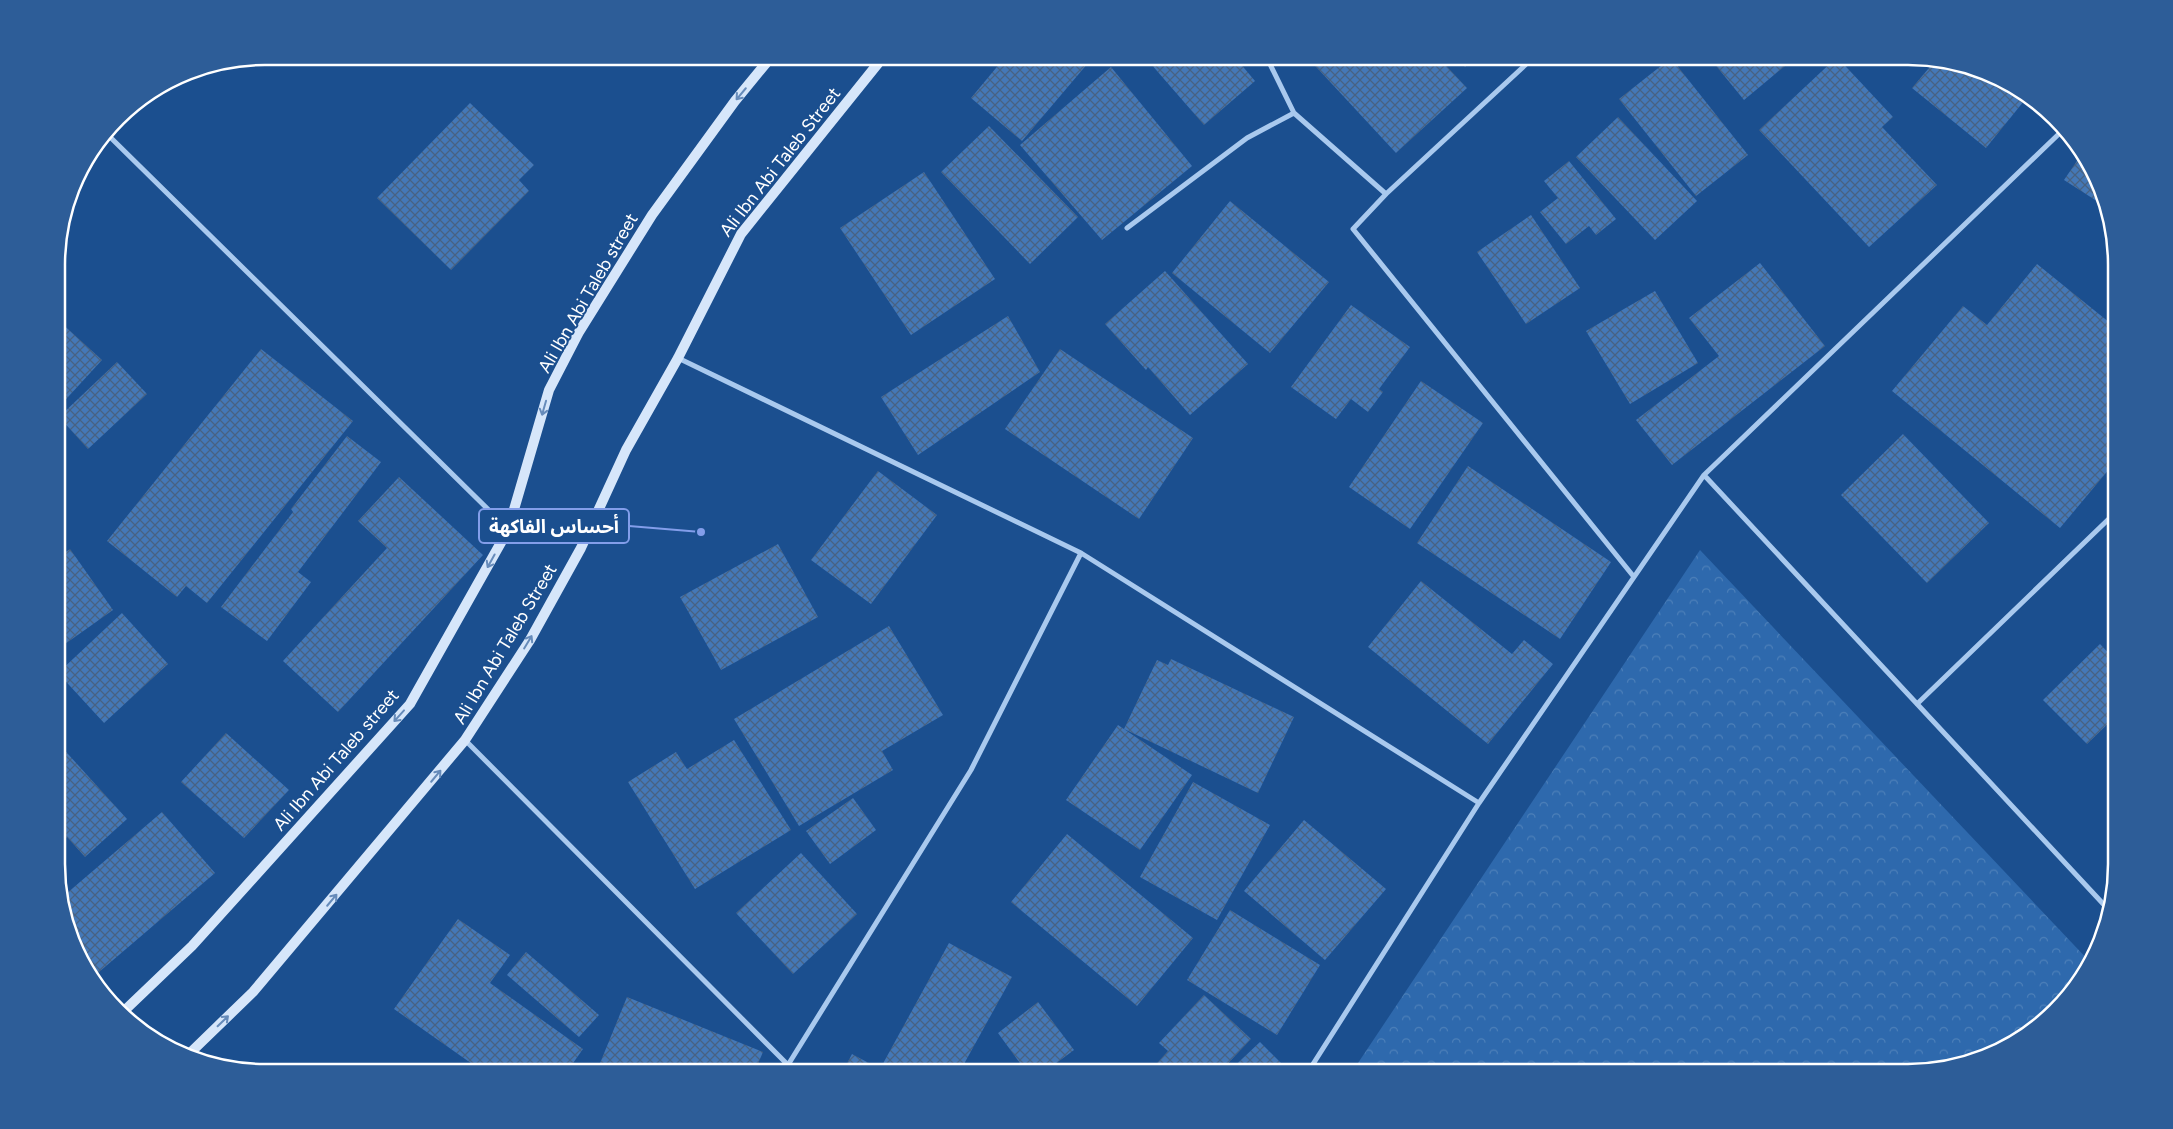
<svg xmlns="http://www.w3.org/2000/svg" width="2173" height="1129" font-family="Figtree,'Noto Sans Arabic',sans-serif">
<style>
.park{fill:url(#park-crowns)}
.building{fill:url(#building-cross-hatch)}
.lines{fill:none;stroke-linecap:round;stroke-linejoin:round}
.street{stroke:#a9c9ee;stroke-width:5}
.secondary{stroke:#d6e6fa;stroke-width:10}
.oneway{stroke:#668bba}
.labels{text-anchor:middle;stroke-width:4;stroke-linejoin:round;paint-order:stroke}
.street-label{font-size:18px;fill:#fff;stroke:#1b4f8f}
.rim{fill:none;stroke:#fff;stroke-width:2.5}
.leader{fill:none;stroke:#839eea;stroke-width:2}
.callout-dot{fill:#839eea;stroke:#1b4f8f;stroke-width:2}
.callout{fill:#1b4f8f;stroke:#839eea;stroke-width:2}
.callout-label{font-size:19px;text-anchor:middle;font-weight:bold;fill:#fff}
</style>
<defs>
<pattern id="park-crowns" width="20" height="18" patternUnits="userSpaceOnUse" patternTransform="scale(1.25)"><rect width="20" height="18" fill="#2e69ad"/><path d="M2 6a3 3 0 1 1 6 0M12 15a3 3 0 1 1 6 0" fill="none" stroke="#4d80b9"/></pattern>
<pattern id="building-cross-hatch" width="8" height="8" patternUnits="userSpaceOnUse" patternTransform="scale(1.25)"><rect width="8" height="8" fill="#4478b7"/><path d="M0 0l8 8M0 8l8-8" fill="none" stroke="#486282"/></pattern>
</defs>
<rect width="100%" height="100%" fill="#1b4f8f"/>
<path class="park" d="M1700 550 2091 963 2065 1001 2024 1038 1975 1062 1968 1063 1878 1072H1352Z"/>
<path class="building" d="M1006 56H1094L1022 141 971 98Z
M1144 56H1234L1255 81 1204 125Z
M1306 56H1437L1467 88 1396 153Z
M1456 56H1478L1465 67Z
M1708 56H1797L1744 100Z
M1837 57 1893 117 1882 127 1937 185 1869 247 1759 130Z
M1671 58 1748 155 1696 196 1619 99Z
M1934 62 2000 78 2028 96 1986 148 1912 88Z
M1111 67 1192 166 1102 240 1020 145Z
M470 103 534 165 519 180 529 191 451 270 377 198Z
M1618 117 1697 201 1655 240 1576 157Z
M989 126 1078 217 1030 264 941 172Z
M2083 152 2103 205 2064 180Z
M1569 161 1616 219 1596 235 1589 226 1566 244 1540 212 1558 198 1544 181Z
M924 172 995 279 911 335 840 228Z
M1230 201 1329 282 1270 353 1172 273Z
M1531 215 1580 288 1526 324 1477 252Z
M1760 263 1825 346 1672 465 1636 420 1719 356 1689 318Z
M2037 264 2115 327 2116 461 2060 528 1892 391 1963 306 1987 325Z
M1165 271 1248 364 1190 415 1148 367 1146 370 1105 324Z
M1655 291 1698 363 1630 404 1586 331Z
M1351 305 1410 347 1379 389 1383 392 1368 412 1351 399 1336 419 1291 387Z
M1008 316 1040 372 918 455 881 397Z
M57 319 102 360 57 409Z
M261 349 353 421 207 603 186 586 177 597 107 541Z
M1060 349 1193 438 1139 519 1005 429Z
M117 362 147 394 88 449 59 417Z
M1421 381 1483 423 1410 529 1349 487Z
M1903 434 1989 523 1927 583 1841 495Z
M347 436 381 462 298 572 311 582 267 641 221 607 293 512 291 509Z
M1468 466 1611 562 1560 639 1417 543Z
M878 471 937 515 871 604 811 560Z
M399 477 483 555 338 712 283 661 387 548 358 521Z
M778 544 818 617 721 670 680 597Z
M70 549 113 610 58 649 57 558Z
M1421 581 1512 654 1524 640 1553 664 1488 744 1368 647Z
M122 613 168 664 104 723 58 673Z
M889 626 943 715 882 751 893 770 799 826 734 719Z
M2100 644 2116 661V716L2087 744 2043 700Z
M1171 659 1294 717 1258 793 1124 729 1157 660 1168 665Z
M1118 725 1192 775 1140 850 1066 800Z
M226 733 289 790 244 838 181 782Z
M734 740 791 830 695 889 628 782 676 752 687 769Z
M58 743 127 819 85 857 67 837 58 845Z
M1193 782 1270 825 1217 920 1140 877Z
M853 798 876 830 830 864 806 831Z
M162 812 215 873 92 978 72 944 60 899Z
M1304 820 1386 889 1325 960 1244 891Z
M1067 834 1193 938 1137 1006 1011 902Z
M801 853 857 914 793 974 736 913Z
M1230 910 1320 965 1277 1035 1187 980Z
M458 919 510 955 490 983 583 1049 566 1073H485L394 1009Z
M949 943 1012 977 959 1073H842L852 1054 880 1069Z
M526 952 599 1015 579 1037 507 975Z
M1204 995 1251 1039 1219 1073H1148L1168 1051 1159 1043Z
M627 997 763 1052 754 1073H596Z
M1038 1002 1074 1050 1043 1073H1027L998 1033Z
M1260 1042 1290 1072H1228Z"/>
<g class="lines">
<path class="street" d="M1266 56 1294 113 1386 194
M1535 56 1386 194 1353 229 1634 577
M107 134 508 529
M1127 228 1247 138 1294 113
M678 358 1081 553 1479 803
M1704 475 2107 908
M1917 704 2116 512
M465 740 787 1064
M1308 1072 1479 803 1704 475 2064 129
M783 1073 971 770 1081 553"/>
<path class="secondary" d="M124 1011 192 946 410 704 508 530 549 390 579 332 652 215 735 101 772 56
M188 1055 253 992 465 740 530 640 581 548 626 450 678 358 741 234 884 56"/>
</g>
<defs><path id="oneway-shaft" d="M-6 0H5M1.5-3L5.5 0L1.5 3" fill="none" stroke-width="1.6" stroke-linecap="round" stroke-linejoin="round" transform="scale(1.25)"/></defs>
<g class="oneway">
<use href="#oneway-shaft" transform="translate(741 94) rotate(130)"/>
<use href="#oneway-shaft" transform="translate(544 408) rotate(106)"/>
<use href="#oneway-shaft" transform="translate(491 561) rotate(119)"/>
<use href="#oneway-shaft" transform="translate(528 642) rotate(-59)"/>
<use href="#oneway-shaft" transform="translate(399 716) rotate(132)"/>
<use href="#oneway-shaft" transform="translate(436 776) rotate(-50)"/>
<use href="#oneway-shaft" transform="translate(332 900) rotate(-50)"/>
<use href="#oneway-shaft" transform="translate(223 1021) rotate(-44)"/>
</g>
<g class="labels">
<g class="street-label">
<text transform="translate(780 162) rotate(-52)" y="6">Ali Ibn Abi Taleb Street</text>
<text transform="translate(588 293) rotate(-60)" y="6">Ali Ibn Abi Taleb street</text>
<text transform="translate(505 644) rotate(-59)" y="6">Ali Ibn Abi Taleb Street</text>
<text transform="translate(336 760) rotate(-49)" y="6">Ali Ibn Abi Taleb street</text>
</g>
</g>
<path d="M0 0H2173V1129H0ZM265 65H1908A200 200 0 0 1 2108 265V864A200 200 0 0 1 1908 1064H265A200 200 0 0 1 65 864V265A200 200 0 0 1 265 65Z" fill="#2d5d98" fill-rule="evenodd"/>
<path class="rim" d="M265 65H1908A200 200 0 0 1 2108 265V864A200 200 0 0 1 1908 1064H265A200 200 0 0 1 65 864V265A200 200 0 0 1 265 65Z"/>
<path class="leader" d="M701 532L629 526"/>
<circle class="callout-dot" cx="701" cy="532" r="5"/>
<rect class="callout" x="479" y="509" width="150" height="34" rx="5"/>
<g class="callout-label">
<text x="554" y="533">أحساس الفاكهة</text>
</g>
</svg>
